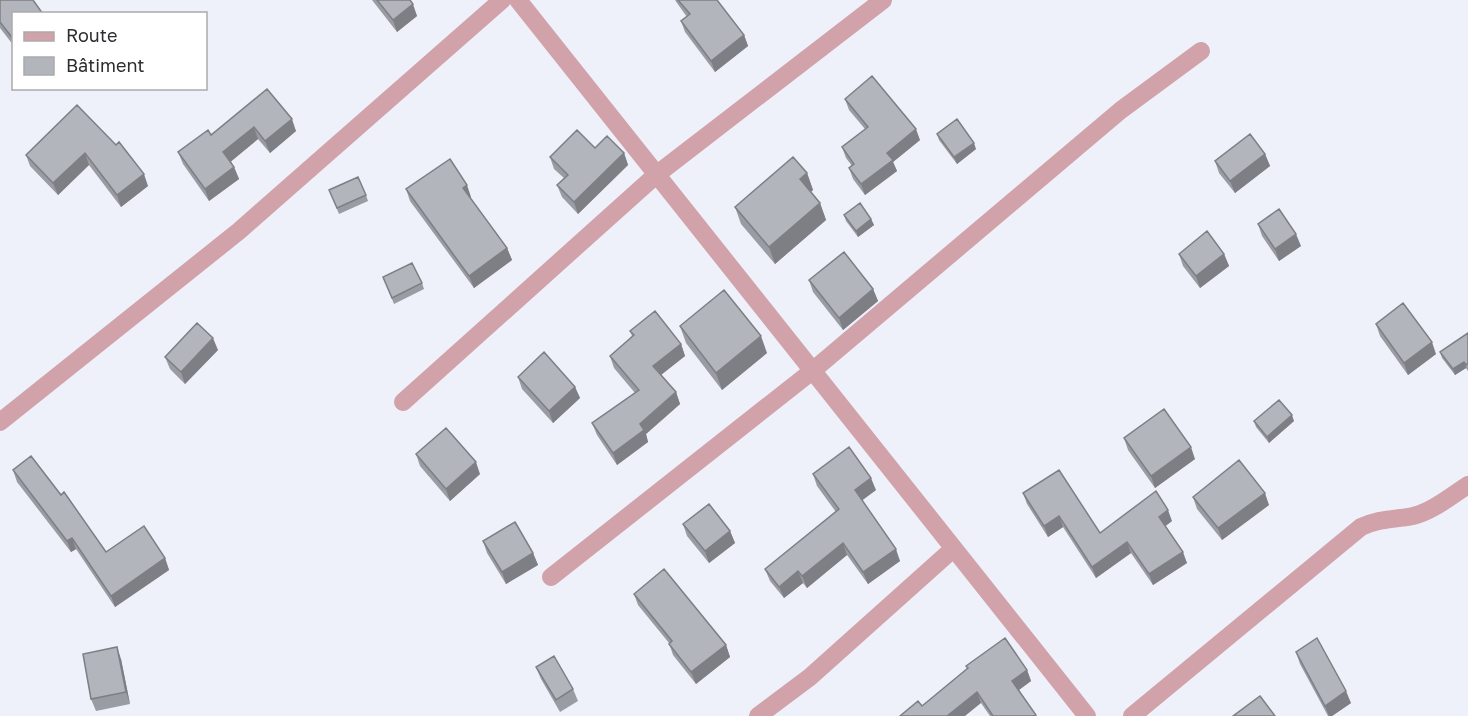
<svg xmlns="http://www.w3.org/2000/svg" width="1468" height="716" font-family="'Golos Text',sans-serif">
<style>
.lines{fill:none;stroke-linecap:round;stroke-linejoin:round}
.minor{stroke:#d1a2a9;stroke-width:18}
.wall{fill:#999ca2}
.shaded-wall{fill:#7d7f84}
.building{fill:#b2b5bc;stroke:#7d7f84;stroke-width:1.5}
</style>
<rect width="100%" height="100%" fill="#eef1f9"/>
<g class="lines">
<path class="minor" d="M518 0 1087 716
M403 402 656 175 883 0
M0 422 239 231 502 0
M551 577 811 372 1121 110 1201 51
M758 716 810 677 953 549
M1132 716 1361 527C1381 518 1393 520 1413 516 1433 511 1451 496 1468 485"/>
</g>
<path class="wall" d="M0 0 14 14V46L0 28Z
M372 0H410L417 16 397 32Z
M675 0H717L744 35 748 46 715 72 685 32 681 21 687 17 677 3Z
M267 89 296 131 270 153 258 139 231 161 234 167 239 179 209 201 183 164 178 152 211 135Z
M845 99 920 140 893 162 897 171 865 195 853 179 849 168 852 166 846 158 842 147 865 129 849 110Z
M77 105 148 186 121 207 89 165 58 195 30 166 26 155Z
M937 134 976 149 957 164 939 140Z
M595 148 624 153 628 165 578 214 562 197 557 185 564 178 554 169 550 157Z
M1265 154 1270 166 1235 193 1219 173 1215 161Z
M807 173 813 190 811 192 820 203 826 220 775 264 741 224 735 207Z
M406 189 471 197 470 198 507 248 512 260 474 288 410 201Z
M329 190 366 195 368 201 339 214Z
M844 215 871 219 874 225 858 237 846 221Z
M1258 224 1301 246 1279 261 1262 236Z
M1179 254H1224L1229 266 1200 288 1183 266Z
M383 277 422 283 424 289 394 304Z
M809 280 873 289 878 301 843 330 813 292Z
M1376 324 1436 354 1408 375 1380 336Z
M680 326 767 353 722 390 686 343Z
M630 331 681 344 685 356 661 375 676 392 680 404 646 434 648 442 617 465 597 435 592 423 635 393 614 368 610 356 632 336Z
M1468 333V371L1466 368 1455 375 1442 358 1440 352Z
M218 350 185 384 170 369 165 357Z
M518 377 575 387 580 398 553 423 522 389Z
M1254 421H1294L1269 443 1256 427Z
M1124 438 1195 459 1155 488 1128 450Z
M416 454 480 474 450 501 420 466Z
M13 470 106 552 165 558 169 570 115 607 76 549 71 552 17 482Z
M813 474 876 490 862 500 900 561 868 584 847 555 807 588 803 583 784 598 770 581 765 569 836 512 817 486Z
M1023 493 1100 533 1172 521 1165 526 1187 563 1153 585 1131 553 1096 578 1063 527 1048 537 1027 504Z
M1193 497 1269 505 1222 540 1197 509Z
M683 524 730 531 735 543 709 563 687 536Z
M483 541 533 553 538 565 506 584 487 553Z
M634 594 726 645 730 657 696 684 673 655 669 643 638 605Z
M1296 652 1351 703 1332 716H1328L1300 664Z
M121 659 130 704 96 711 91 699Z
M966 666 1027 670 1031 681 1019 690 1036 716H990L981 703 922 706 967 669Z
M536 667 573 689 578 701 560 712 541 679Z"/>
<path class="shaded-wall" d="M413 4 417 16 397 32 393 20Z
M744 35 748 46 715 72 711 61Z
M292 119 296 131 270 153 265 141Z
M254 127 258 139 228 164 223 152Z
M916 129 920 140 893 162 897 171 865 195 861 184 887 153Z
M974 143 976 149 957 164 954 157Z
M85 153 89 165 58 195 53 183Z
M624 153 628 165 578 214 574 202Z
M1265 154 1270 166 1235 193 1230 181Z
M234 167 239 179 209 201 205 189Z
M807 173 813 190 806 196 800 179Z
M144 174 148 186 121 207 117 195Z
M467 185 471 197 467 199 463 188Z
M820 203 826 220 775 264 769 247Z
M871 219 874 225 858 237 856 231Z
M1296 234 1301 246 1279 261 1275 249Z
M507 248 512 260 474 288 469 276Z
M1224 254 1229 266 1200 288 1196 276Z
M873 289 878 301 843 330 839 318Z
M761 336 767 353 722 390 716 373Z
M213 338 218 350 185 384 181 372Z
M1432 342 1436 354 1408 375 1404 363Z
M681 344 685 356 657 378 653 366Z
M1464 362 1466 368 1455 375 1453 369Z
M575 387 580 398 553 423 549 411Z
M676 392 680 404 646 434 648 442 617 465 613 453 640 424Z
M1292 415 1294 421 1269 443 1267 437Z
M1191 447 1195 459 1155 488 1151 476Z
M476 462 480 474 450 501 446 489Z
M871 478 876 490 860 502 855 490Z
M1265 493 1269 505 1222 540 1218 528Z
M1168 510 1172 521 1163 528 1159 517Z
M1059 516 1063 527 1048 537 1044 526Z
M730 531 735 543 709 563 705 551Z
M72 538 76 549 71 552 67 541Z
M1127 542 1131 553 1096 578 1092 567Z
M843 543 847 555 807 588 802 576Z
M896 549 900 561 868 584 863 572Z
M1183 552 1187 563 1153 585 1149 574Z
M533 553 538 565 506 584 502 572Z
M165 558 169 570 115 607 111 596Z
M798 571 803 583 784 598 779 587Z
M726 645 730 657 696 684 691 672Z
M117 647 121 659 130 704 126 692Z
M1027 670 1031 681 1016 692 1012 681Z
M1346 691 1351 703 1332 716H1329L1325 706Z
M977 692 981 703 965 716H947Z"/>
<path class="building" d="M0 0H33L43 14H14V40L0 22Z
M377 0H410L413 4 393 20Z
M678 0H717L744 35 711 61 681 21 690 14Z
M872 76 916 129 887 153 893 160 861 184 849 168 854 164 842 147 868 127 845 99Z
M267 89 292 119 265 141 254 127 223 152 234 167 205 189 178 152 208 130 211 135Z
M77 105 116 145 119 142 144 174 117 195 85 153 53 183 26 155Z
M957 119 974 143 954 157 937 134Z
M577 130 595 148 607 136 624 153 574 202 557 185 568 175 550 157Z
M1250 134 1265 154 1230 181 1215 161Z
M793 157 807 173 800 179 820 203 769 247 735 207Z
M450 159 467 185 463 188 507 248 469 276 406 189Z
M358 177 366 195 337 208 329 190Z
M860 203 871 219 856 231 844 215Z
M1279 209 1296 234 1275 249 1258 224Z
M1207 231 1224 254 1196 276 1179 254Z
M844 252 873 289 839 318 809 280Z
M412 263 422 283 392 298 383 277Z
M724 290 761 336 716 373 680 326Z
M1403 303 1432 342 1404 363 1376 324Z
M655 311 681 344 653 366 676 392 640 424 644 430 613 453 592 423 639 390 610 356 634 335 630 331Z
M197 323 213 338 181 372 165 357Z
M1468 333V363L1466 365 1464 362 1453 369 1440 352Z
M544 352 575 387 549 411 518 377Z
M1279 400 1292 415 1267 437 1254 421Z
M1164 409 1191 447 1151 476 1124 438Z
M446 428 476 462 446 489 416 454Z
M849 447 871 478 855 490 896 549 863 572 843 543 802 576 798 571 779 587 765 569 839 509 813 474Z
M31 456 61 495 64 492 106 552 144 526 165 558 111 596 72 538 67 541 13 470Z
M1239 460 1265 493 1218 528 1193 497Z
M1059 470 1100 533 1156 491 1168 510 1159 517 1183 552 1149 574 1127 542 1092 567 1059 516 1044 526 1023 493Z
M709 504 730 531 705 551 683 524Z
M515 522 533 553 502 572 483 541Z
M664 569 726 645 691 672 669 644 672 641 634 594Z
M1005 638 1027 670 1012 681 1036 715 1033 716H993L977 692 947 716H900L918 701 922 706 968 668 966 666Z
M1317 638 1346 691 1325 706 1296 652Z
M117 647 126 692 91 699 83 654Z
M554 656 573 689 556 700 536 667Z
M1260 696 1275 716H1233Z"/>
<rect x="12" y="12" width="195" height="78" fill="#ffffff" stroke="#ababac" stroke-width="1.5"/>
<rect x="24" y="32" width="30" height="9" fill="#d1a2a9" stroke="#ababac" stroke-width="1.5"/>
<text x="66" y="42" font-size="18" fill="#2c2d30">Route</text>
<rect x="24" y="57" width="30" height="18" fill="#b2b5bc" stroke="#ababac" stroke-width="1.5"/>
<text x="66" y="72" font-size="18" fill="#2c2d30">Bâtiment</text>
</svg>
